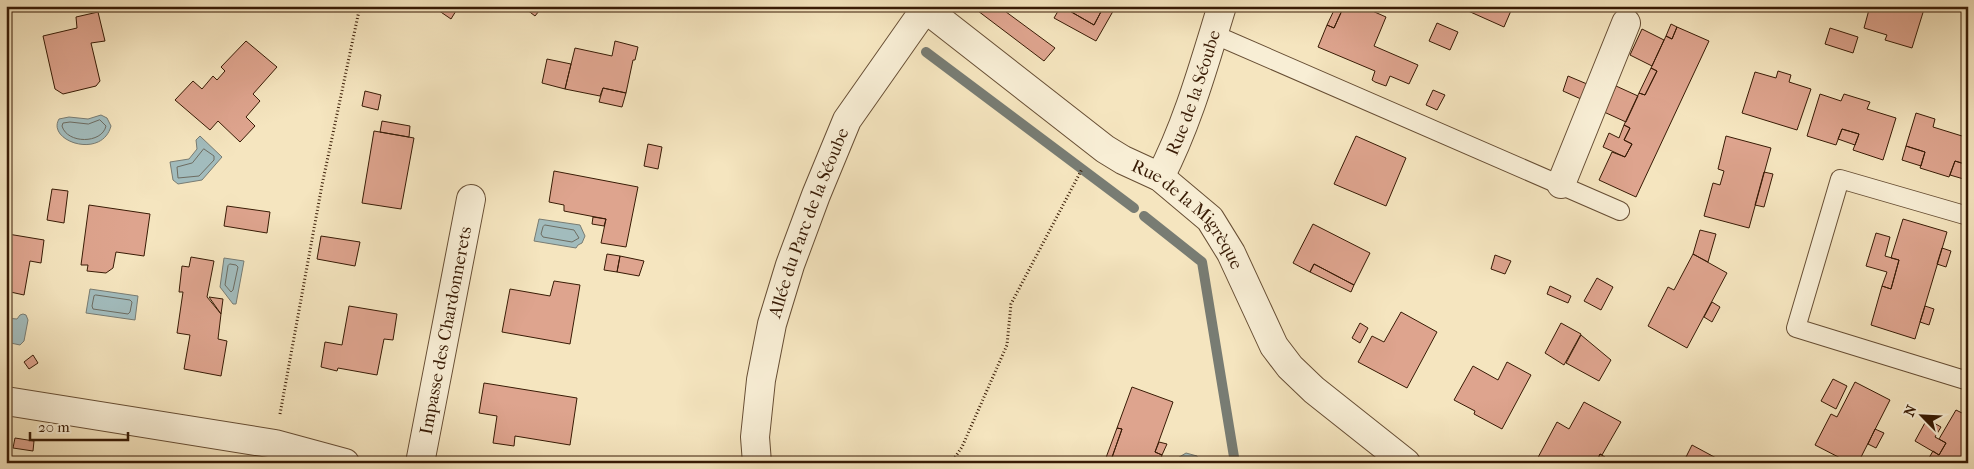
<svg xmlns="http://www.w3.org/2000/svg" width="1974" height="469" font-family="'IM FELL French Canon',serif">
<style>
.water{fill:#a2bcbd;stroke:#787c73}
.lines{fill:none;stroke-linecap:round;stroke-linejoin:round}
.shore{stroke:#6d6c61;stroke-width:1}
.stream{stroke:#787c73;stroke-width:10}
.building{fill:#dea48e;stroke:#381b05}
.service-casing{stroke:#674e34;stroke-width:20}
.minor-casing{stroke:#674e34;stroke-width:30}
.path{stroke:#381b05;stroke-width:3;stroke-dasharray:1 2.5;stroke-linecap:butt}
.service{stroke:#f8eed5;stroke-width:18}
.minor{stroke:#f8eed5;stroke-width:28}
.labels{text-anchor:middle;stroke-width:4;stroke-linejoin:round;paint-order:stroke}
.street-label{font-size:18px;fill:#381b05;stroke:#f8eed5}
</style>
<rect width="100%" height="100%" fill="#f5e5bf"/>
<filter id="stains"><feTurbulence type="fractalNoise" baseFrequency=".004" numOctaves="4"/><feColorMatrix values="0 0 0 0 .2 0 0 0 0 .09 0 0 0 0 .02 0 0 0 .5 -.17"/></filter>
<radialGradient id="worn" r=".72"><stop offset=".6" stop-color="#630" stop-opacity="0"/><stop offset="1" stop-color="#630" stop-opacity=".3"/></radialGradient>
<path class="water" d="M101 115 107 118 111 126C102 160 46 141 59 119L69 117 88 119Z
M200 136 222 157 202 180 178 184 173 180 170 162 189 159 197 149 196 140Z
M539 219 580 225 585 236 582 243 578 245 576 248 534 241Z
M224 258 244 261 236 304H233L220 287Z
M90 289 138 296 135 320 86 313Z
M23 314 26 315 28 320 24 341 20 345 6 342V318L17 319 20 315Z
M1186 453 1197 456 1200 463H1175L1176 459Z"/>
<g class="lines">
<path class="shore" d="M100 120 106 126C102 144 67 144 62 126L63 123 70 122 88 124Z
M204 149 214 156V160L199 176 178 178 177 167 192 163Z
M545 225 574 230 579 238 572 242 543 237 541 234 543 227Z
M230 264 236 265 238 267 233 290 231 292 225 285 228 266Z
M96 295 130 300 132 302 130 312 128 314 93 309 92 306 94 296Z"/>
<path class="stream" d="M926 52 1134 208
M1144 216 1202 262 1235 463"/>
</g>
<path class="building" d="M432 6H459L451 19Z
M522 6H543L535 16Z
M981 6H998L1055 48 1044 61 978 11Z
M1061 6H1104L1094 25Z
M1061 6 1094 25 1104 6H1116L1096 41 1054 18Z
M1336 6H1344L1334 28 1327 25Z
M1344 6H1361L1386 17 1374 46 1418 65 1409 84 1390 76 1386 86 1375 82 1372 80 1375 71 1318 47 1327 25 1334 28Z
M1457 6H1513L1504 27Z
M1870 6H1925L1912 48 1885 40 1887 35 1864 28Z
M98 12 105 41 91 43 100 81 96 86 63 94 55 89 43 36 77 28 76 17Z
M1437 23 1458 32 1450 50 1429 41Z
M1671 24 1677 27 1672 39 1666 36Z
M1677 27 1709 41 1636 197 1599 180 1612 152 1625 157 1632 144 1624 140 1630 128 1624 125 1639 93 1645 95 1657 71 1651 68 1666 36 1672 39Z
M1830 28 1858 37 1853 53 1825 44Z
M1642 29 1664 40 1652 66 1630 55Z
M246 41 277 67 253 94 260 101 246 117 255 126 240 142 218 121 210 130 175 100 193 81 202 89 213 76 217 80 225 71 221 67Z
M615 41 638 47 635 60H633L626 93 603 88 600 96 565 89 575 48 612 56Z
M547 59 571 64 565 89 542 83Z
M1651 68 1657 71 1645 95 1639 93Z
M1778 71 1791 75 1789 82 1811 89 1797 130 1742 113 1755 72 1776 78Z
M1568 76 1587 84 1581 99 1563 91Z
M1616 86 1638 96 1626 122 1604 112Z
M603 88 626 93 622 107 599 102Z
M1433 90 1445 95 1437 110 1426 105Z
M365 91 381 95 378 110 362 106Z
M1820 94 1841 101 1844 94 1870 102 1867 109 1896 118 1883 160 1853 150 1859 134 1842 129 1836 145 1807 136Z
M1916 113 1935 119 1933 127 1962 136 1965 128 1968 129V165L1955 161 1949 177 1920 168 1925 152 1906 146Z
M382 121 410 126 409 137 380 132Z
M1624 125 1630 128 1624 140 1632 144 1625 157 1603 147 1609 133 1619 138Z
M1842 129 1859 134 1855 145 1838 139Z
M374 131 414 138 401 209 362 203Z
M1356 136 1406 158 1386 206 1334 184Z
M1726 136 1771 148 1749 228 1704 216 1713 183 1720 185 1724 171 1718 169Z
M648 144 662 147 658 169 644 166Z
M1906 146 1925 152 1921 166 1902 160Z
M1955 161 1968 165 1967 180 1950 175Z
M554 171 638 187 626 247 601 243 606 219 564 211V205L549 202Z
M1764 172 1773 174 1764 207 1755 205Z
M52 189 68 191 64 223 47 220Z
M89 205 150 214 144 256 116 252 113 268 106 273 87 271 88 265H81Z
M227 206 270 212 267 233 224 226Z
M593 217 606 219 604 226 592 224Z
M1903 219 1947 232 1915 339 1871 325 1882 286 1891 289 1899 260 1891 258Z
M1313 224 1370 253 1354 285 1314 264 1310 272 1293 263Z
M1700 230 1716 234 1708 262 1693 254Z
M1876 233 1890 237 1885 256 1899 260 1891 289 1882 286 1887 272 1866 266Z
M8 234 44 240 41 263 30 261 24 295 6 291V246Z
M321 236 360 242 355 266 317 259Z
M1942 248 1951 251 1946 267 1937 264Z
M607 254 620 256 617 272 604 270Z
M1693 254 1727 273 1687 348 1648 326 1668 287 1674 290Z
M1495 255 1511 261 1505 274 1491 269Z
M620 256 644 261 639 276 617 272Z
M191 257 214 261 207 297 221 314 218 339 227 341 221 376 184 369 190 335 177 333 183 292H179L182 266 189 267Z
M1314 264 1354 285 1351 292 1310 272Z
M1597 278 1613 287 1601 310 1584 301Z
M554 281 580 285 570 344 502 332 510 289 550 296Z
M1550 286 1571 296 1568 303 1547 294Z
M209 297 223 299 221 314Z
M1712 302 1720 307 1712 322 1704 317Z
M349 306 397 314 393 340 384 339 377 375 338 368 337 371 321 367 325 342 342 345Z
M1925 306 1934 309 1929 325 1920 322Z
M1401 312 1437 332 1407 388 1358 362 1372 336 1384 342Z
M1360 323 1368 328 1360 343 1352 338Z
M1561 323 1581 334 1564 365 1545 353Z
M1581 335 1611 360 1599 381 1566 363Z
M33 355 38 363 29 369 24 362Z
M1507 362 1531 375 1502 429 1474 414 1475 411 1454 400 1473 366 1498 380Z
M1833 379 1847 386 1836 409 1821 401Z
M1855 382 1890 400 1858 463H1850L1815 445 1831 414 1837 417Z
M484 383 577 398 570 445 515 436 514 446 493 443 497 416 479 413Z
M1132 387 1173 402 1155 452 1162 455 1160 463H1110L1122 429 1117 428Z
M1584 402 1621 422 1602 455 1600 454 1596 463H1535L1557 422 1569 429Z
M1956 410 1968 416V463H1926L1933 451 1939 455 1946 443 1939 439Z
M1927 419 1941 427 1935 437 1946 443 1939 455 1915 441Z
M1117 428 1122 429 1110 463H1104Z
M1875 429 1884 433 1876 448 1868 444Z
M15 438 34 441 33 451 13 448Z
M1159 442 1167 444 1162 455 1155 452Z
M1692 445 1718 459 1716 463H1683Z
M1600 454 1605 457 1601 463H1596Z"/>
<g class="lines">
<g class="service-casing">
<path id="service" d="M1213 34 1620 211
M1968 216 1840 179 1796 328 1968 381"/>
</g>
<g class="minor-casing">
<g id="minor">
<path id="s1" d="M922 6 1105 149 1123 160 1160 177 1210 219 1231 253 1274 346 1290 367 1314 390 1406 463"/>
<path id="s2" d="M1160 177C1188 123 1204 64 1222 6"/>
<path d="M1561 184 1626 23"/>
<path d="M6 401 275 444 345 463"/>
<path id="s3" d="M420 463 471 199"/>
<path id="s4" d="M757 463 755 437 761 380 772 324 790 265 816 195 847 120 925 9"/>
</g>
</g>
<path class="path" d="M280 414 322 185 360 6
M951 463 962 447 1007 345 1011 304 1082 169"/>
<use href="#service" class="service"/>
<use href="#minor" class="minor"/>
</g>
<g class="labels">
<g class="street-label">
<text dy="6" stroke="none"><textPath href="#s2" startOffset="91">Rue de la Séoube</textPath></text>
<text dy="6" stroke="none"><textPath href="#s1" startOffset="340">Rue de la Migrèque</textPath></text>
<text dy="6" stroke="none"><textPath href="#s4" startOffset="248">Allée du Parc de la Séoube</textPath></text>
<text dy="6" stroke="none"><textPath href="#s3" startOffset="135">Impasse des Chardonnerets</textPath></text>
</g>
</g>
<rect width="1974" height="469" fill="none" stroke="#f5e5bf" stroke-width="25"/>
<rect x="8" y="8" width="1959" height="454" fill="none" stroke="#381b05" stroke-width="2.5"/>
<rect x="12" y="12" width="1949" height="444" fill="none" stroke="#381b05"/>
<g transform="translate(1922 416) rotate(294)" stroke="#f8eed5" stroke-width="4" paint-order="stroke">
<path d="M0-4L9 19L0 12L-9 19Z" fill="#381b05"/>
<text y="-8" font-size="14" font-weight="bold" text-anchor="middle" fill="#381b05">N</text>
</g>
<path d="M30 432v8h98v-8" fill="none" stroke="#381b05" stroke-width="2.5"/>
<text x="38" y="432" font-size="15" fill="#381b05" stroke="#f8eed5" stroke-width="4" paint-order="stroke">20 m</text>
<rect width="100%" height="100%" filter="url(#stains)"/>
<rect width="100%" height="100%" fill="url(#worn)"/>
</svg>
